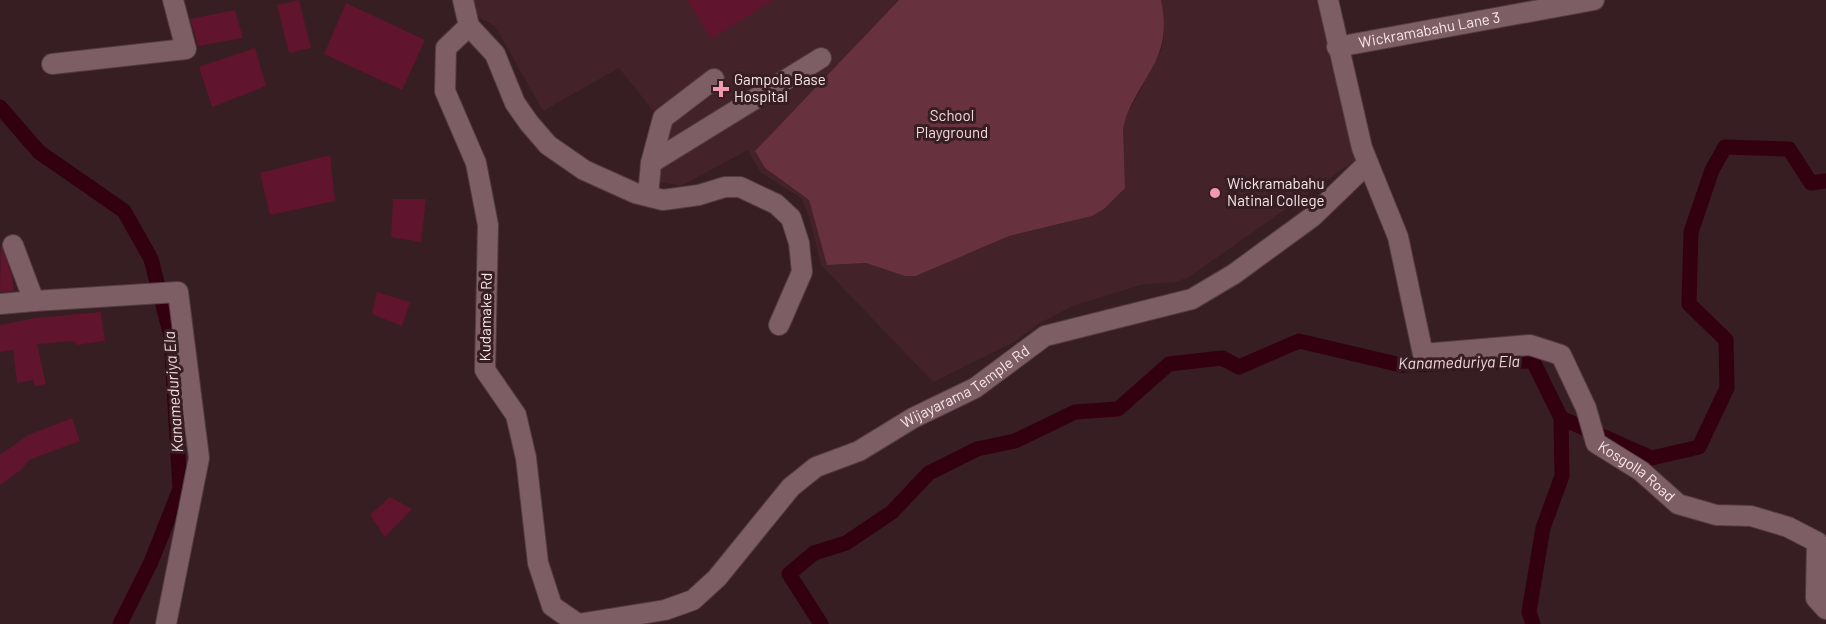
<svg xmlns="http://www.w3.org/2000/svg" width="1826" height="624" font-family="Barlow,sans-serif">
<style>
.built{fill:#43222a}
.green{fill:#68313e}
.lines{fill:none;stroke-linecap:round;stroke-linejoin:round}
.canal{stroke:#330010;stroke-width:15}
.building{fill:#60142d}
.minor-casing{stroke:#533d42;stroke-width:22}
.minor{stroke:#7d5e64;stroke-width:20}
.poi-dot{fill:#f29aad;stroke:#371e23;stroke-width:2}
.labels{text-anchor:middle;stroke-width:6;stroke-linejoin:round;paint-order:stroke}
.street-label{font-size:15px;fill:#f9e7ea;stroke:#371e23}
.poi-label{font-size:15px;fill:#f9e7ea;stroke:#371e23;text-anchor:start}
.park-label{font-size:15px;fill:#f1d9dd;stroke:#371e23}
.water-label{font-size:16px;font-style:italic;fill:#f1d8dc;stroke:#371e23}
</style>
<rect width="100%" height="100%" fill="#371e23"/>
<path class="built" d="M472 0H899L755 151 765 168 809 200 827 265 866 263 905 276H916L1009 236 1069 222 1123 147V129L1126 117 1162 49 1164 34 1161 0H1319L1330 60 1357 159 1189 277 1176 282 1140 285 1073 306 1038 324 1014 342 933 382 821 265 808 213 801 198 760 172 748 150 681 186 651 180 659 118 619 68 543 111 495 26 475 15Z"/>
<path class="green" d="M899 0H1161C1173 57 1145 70 1126 117L1123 129 1125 188 1104 209 1092 216 1009 236 916 276H905L866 263 827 265 809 200 765 168 755 151Z"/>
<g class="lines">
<path class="canal" d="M0 107 39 152 124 211 151 259 171 336 180 489 151 562 120 624
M821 624 789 574 814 553 846 543 892 512 929 473 977 449 1015 441 1075 412 1118 409 1169 364 1222 358 1239 367 1299 341 1401 365 1533 361 1561 418 1652 458 1699 447 1727 388 1726 340 1689 304 1691 232 1712 170 1725 147 1789 149 1811 183 1826 181
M1533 624 1529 612 1543 528 1562 476 1561 418"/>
</g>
<path class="building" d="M299 0 311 48 289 53 277 5Z
M687 0H773L711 39Z
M346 3 425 40 402 90 324 54Z
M235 10 243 38 198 46 190 19Z
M255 48 266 86 212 107 199 67Z
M330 155 335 201 270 215 260 173Z
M393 199H426L421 242 391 237Z
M1 242 12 276 14 291 0 292Z
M377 292 410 302 402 326 372 314Z
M101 312 105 341 76 345 75 341 37 344 46 384 35 386 33 380 17 383 13 350 0 352V325L35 318Z
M72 418 80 441 29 460 21 470 0 485V455L28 435Z
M390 497 412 509 385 537 370 515Z"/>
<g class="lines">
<g class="minor-casing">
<g id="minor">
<path d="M463 0 469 26"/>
<path id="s1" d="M1328 0 1362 148 1398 237 1423 354 1530 345 1561 355 1586 408 1596 443 1641 471 1678 504 1716 515 1751 516 1788 527 1817 542 1816 598 1826 609"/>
<path d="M469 26 446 48 445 91 476 163 488 225 485 370 516 415 526 458 538 563 552 606 578 624"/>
<path d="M469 26 495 54 515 103 529 123 548 145 584 170 635 193 663 200 699 195 725 187H740L776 204 791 218 799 243 802 272 779 325"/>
<path id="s2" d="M1337 47 1594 0"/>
<path d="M52 64 186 49 173 0"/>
<path d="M651 163 821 58"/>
<path d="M648 196 651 163 663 118 714 79"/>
<path d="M34 301 178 292 199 458 166 624"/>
<path d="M0 304 34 301 13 245"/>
<path id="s3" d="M578 624 665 610 693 600 717 578 791 487 816 467 859 451 913 418 975 388 1045 336 1192 299 1234 274 1312 217 1368 163"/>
</g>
</g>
<use href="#minor" class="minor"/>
</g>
<g class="poi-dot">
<path d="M718 80h6v6h6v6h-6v6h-6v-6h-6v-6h6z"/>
<circle cx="1215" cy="193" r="6"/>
</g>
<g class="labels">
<g class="street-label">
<text dy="5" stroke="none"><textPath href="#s2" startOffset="94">Wickramabahu Lane 3</textPath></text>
<text transform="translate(486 317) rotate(-89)" y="5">Kudamake Rd</text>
<text dy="5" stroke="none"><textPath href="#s3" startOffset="470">Wijayarama Temple Rd</textPath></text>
<text dy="5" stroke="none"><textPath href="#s1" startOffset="652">Kosgolla Road</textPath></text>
</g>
<g class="poi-label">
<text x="734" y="85">Gampola Base<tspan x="734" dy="17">Hospital</tspan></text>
<text x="1227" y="189">Wickramabahu<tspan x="1227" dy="17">Natinal College</tspan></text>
</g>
<g class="park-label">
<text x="952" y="121">School<tspan x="952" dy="17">Playground</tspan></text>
</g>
<g class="water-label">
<text transform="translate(1459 362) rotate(-1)" y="6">Kanameduriya Ela</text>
<text transform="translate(173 392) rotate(-94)" y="6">Kanameduriya Ela</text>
</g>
</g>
</svg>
